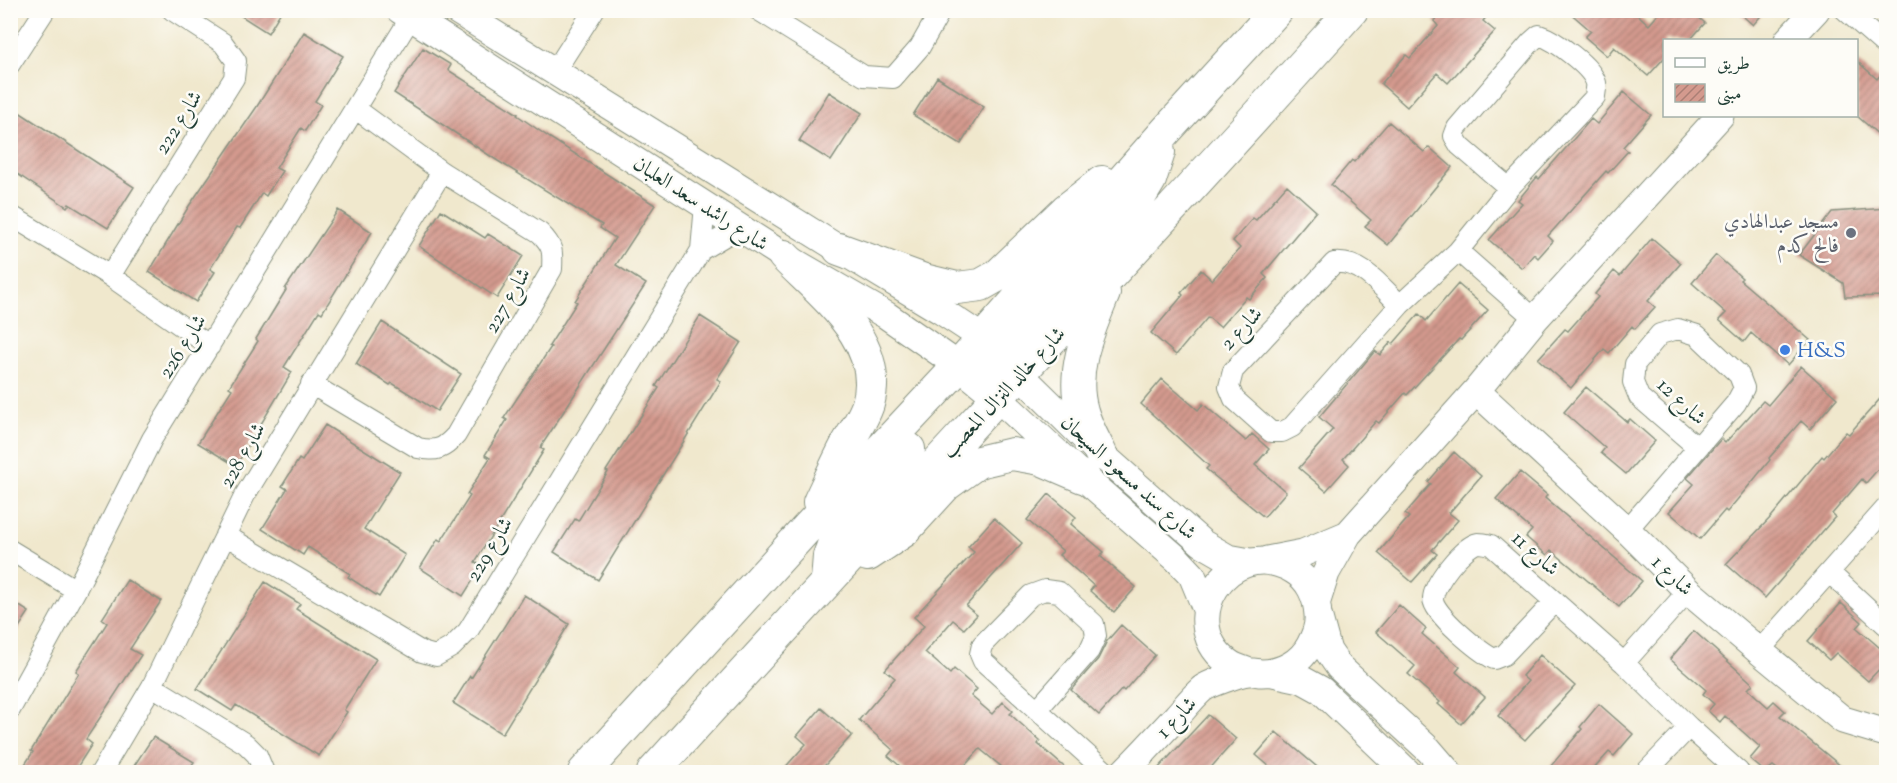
<svg xmlns="http://www.w3.org/2000/svg" width="1897" height="783" font-family="'Sorts Mill Goudy',Amiri,serif">
<style>
.building{fill:url(#building-hatch)}
.lines{fill:none;stroke-linecap:round;stroke-linejoin:round}
.street-casing{stroke:#889280;stroke-width:22}
.secondary-casing{stroke:#889280;stroke-width:29}
.primary-casing{stroke:#889280;stroke-width:34}
.street{stroke:#fff;stroke-width:20}
.secondary{stroke:#fff;stroke-width:27}
.primary{stroke:#fff;stroke-width:32}
.worship-dot{fill:#6b7280;stroke:#fdfcf7;stroke-width:2}
.shop-dot{fill:#3f7fe0;stroke:#fdfcf7;stroke-width:2}
.labels{text-anchor:middle;stroke-width:5;stroke-linejoin:round;paint-order:stroke}
.street-label{font-size:21px;fill:#1f3d34;stroke:#fdfcf7}
.worship-label{font-size:21px;fill:#5b616d;stroke:#fdfcf7;text-anchor:end}
.shop-label{font-size:21px;fill:#366cbe;stroke:#fdfcf7;text-anchor:start}
</style>
<defs>
<pattern id="building-hatch" width="6" height="6" patternUnits="userSpaceOnUse" patternTransform="scale(1.5)"><rect width="6" height="6" fill="#d49a8e"/><path d="M-1 1l2-2M0 6l6-6M5 7l2-2" fill="none" stroke="#ab7f75"/></pattern>
</defs>
<rect width="100%" height="100%" fill="#fdfcf7"/>
<filter id="ink" filterUnits="userSpaceOnUse"><feTurbulence type="fractalNoise" baseFrequency=".0167" numOctaves="2"/><feDisplacementMap in="SourceGraphic" scale="12" xChannelSelector="R" yChannelSelector="G"/><feConvolveMatrix kernelMatrix="1 2 1 2 8 2 1 2 1" color-interpolation-filters="sRGB"/></filter>
<filter id="wash" filterUnits="userSpaceOnUse"><feTurbulence type="fractalNoise" baseFrequency=".008" numOctaves="4" result="noise"/><feDisplacementMap in="SourceGraphic" scale="24" xChannelSelector="R" yChannelSelector="G"/><feGaussianBlur stdDeviation="1.35" result="paint"/><feColorMatrix in="noise" values="0 0 0 0 0 0 0 0 0 0 0 0 0 0 0 0 0 1.4 0 .05"/><feComposite in="paint" operator="in"/></filter>
<g filter="url(#wash)">
<rect width="100%" height="100%" fill="#f0e8cd"/>
<g id="blocks">
<path class="building" d="M232 10H282L268 33Z
M1443 10H1492L1483 21 1495 31 1448 83 1437 73 1407 107 1381 84 1406 55 1410 58 1438 26 1434 21Z
M1567 10H1633L1649 25 1662 10H1690L1705 23 1690 40H1665V57L1648 76 1614 47 1607 56 1585 37 1591 31Z
M1736 10H1766L1753 25Z
M304 32 343 56 315 101 321 105 305 131 301 128 276 168 282 171 266 196 262 193 240 228 237 227 210 269 215 272 196 302 149 272 189 206 256 108Z
M423 48 451 65 448 70 518 114 517 115 550 138 655 205 616 265 646 284 540 448 544 450 475 562 482 566 463 596 420 568 438 539 441 541 470 496 467 494 490 458 485 455 507 420 504 418 551 347 549 346 577 302 575 301 615 238 600 228 602 225 498 161 394 93Z
M1857 61 1877 79 1887 68V142L1857 116Z
M937 77 984 107 961 144 913 115Z
M829 92 862 113 831 161 799 141Z
M1624 92 1651 115 1623 147 1628 151 1608 173 1606 171 1548 236 1553 241 1538 258 1534 254 1522 268 1489 240 1522 203 1518 200 1537 177 1539 179 1591 119 1597 124Z
M16 110 134 187 108 228 69 204 67 207 10 169V120Z
M1389 122 1424 152 1429 147 1452 167 1388 245 1365 226 1371 220 1331 185 1352 160 1354 162Z
M1287 185 1316 211 1263 274 1267 278 1249 299 1246 297 1220 327 1208 317 1176 355 1151 333 1183 295 1181 293 1201 270 1212 280 1240 248 1233 241 1253 218 1256 220Z
M1887 208V296L1845 297 1843 283 1799 255 1832 212Z
M338 210 372 232 322 313 319 311 284 367 292 372 236 466 198 443 232 389 229 387 258 341 256 339 286 290 285 289Z
M441 210 485 238 488 234 523 256 497 298 419 246Z
M1652 238 1681 263 1648 301 1655 307 1635 329 1632 326 1609 353 1604 349 1571 388 1538 359 1565 329 1568 331 1598 297 1595 294 1614 271 1620 276Z
M1716 255 1742 278 1740 280 1810 340 1788 365 1751 333 1744 342 1719 320 1726 313 1692 283Z
M1458 284 1488 310 1461 340 1459 339 1407 395 1405 393 1379 423 1376 421 1343 459 1349 465 1326 491 1299 468 1333 429 1319 417 1375 351 1380 355 1391 342 1393 344 1419 314 1426 321Z
M700 316 741 342 717 379 721 381 598 580 554 552 575 519 578 521 608 472 606 471 659 388 656 386Z
M382 322 461 374 437 411 392 383 390 385 356 364Z
M1801 366 1837 398 1810 429 1801 421 1769 458 1770 460 1747 488 1727 512 1725 510 1700 539 1669 512 1694 484 1687 478 1721 439 1725 443 1763 401 1768 405Z
M1162 379 1198 410 1203 404 1246 441 1252 434 1269 449 1255 465 1286 492 1264 517 1206 469 1209 466 1141 404Z
M1586 387 1627 422 1630 419 1655 441 1626 474 1601 453 1605 448 1564 412Z
M1887 391V459L1866 483 1862 479 1832 514 1835 517 1765 598 1726 564 1772 516 1822 456 1824 458 1846 432 1849 434Z
M325 425 400 472 364 529 405 555 379 597 348 577 350 574 308 547 303 555 262 529 287 489 282 486 299 459 302 461Z
M1454 452 1481 476 1449 513 1458 520 1432 550 1437 554 1412 582 1378 553 1409 517 1405 514 1431 484 1428 482Z
M1520 472 1547 495 1545 498 1642 581 1619 607 1551 550 1547 555 1526 537 1532 530 1496 499Z
M1049 494 1076 517 1071 524 1104 552 1100 556 1136 587 1114 612 1090 591 1094 586 1059 555 1063 551 1027 520Z
M994 518 1022 543 966 606 977 615 964 629 953 620 925 652 950 674 954 669 977 689 971 696 992 714 1003 702 1013 711 1010 714 1040 741 1038 744 1070 772H1008L980 749 959 772H907L888 756 893 750 859 720 895 678 885 670 924 626 914 617 974 552 968 547Z
M127 580 161 601 130 649 141 655 86 739 92 744 74 772H20L33 752 31 751 79 673 76 671 107 623 102 619Z
M265 582 300 604 296 609 376 659 344 710 347 712 319 756 236 705 232 711 197 689Z
M524 595 569 624 502 734 453 703 470 676 472 677Z
M10 600 29 612 10 641Z
M1841 603 1862 622 1857 628 1887 654V661L1868 681 1836 653 1829 660 1808 641Z
M1399 605 1426 629 1422 634 1460 667 1456 672 1485 697 1461 724 1438 704 1440 702 1408 674 1415 666 1376 632Z
M1121 625 1155 655 1124 691 1122 689 1099 715 1071 690 1098 659 1107 641Z
M1694 631 1753 684 1748 689 1768 707 1774 701 1785 711 1780 716 1848 772H1781L1773 766 1765 772 1750 759 1760 747 1725 716 1720 722 1708 711 1714 704 1703 694 1706 690 1670 659Z
M1540 655 1575 686 1525 740 1498 716 1528 681 1522 676Z
M1599 704 1633 734 1614 756 1609 752 1591 772H1557L1550 767 1582 729 1580 727Z
M821 708 852 735 819 772H781L806 744 797 736Z
M1208 715 1236 739 1207 772H1155Z
M1276 732 1323 772H1276L1256 755Z
M153 737 194 762 187 772H130Z"/>
</g>
</g>
<g filter="url(#ink)">
<use href="#blocks" fill-opacity="0" stroke="#889280" stroke-width="1.5"/>
<g class="lines">
<g class="street-casing">
<path id="street" d="M758 10 864 76 893 78 920 47 941 10
M1845 10 1886 46
M10 64 45 10
M555 71 594 10
M10 215 110 276 210 346
M701 250 740 227
M1458 251 1535 319
M110 276 234 78 236 61 223 43 172 10
M1400 305C1381 287 1362 260 1334 263L1233 371 1229 387 1234 399 1271 432H1282L1292 427 1400 305 1458 251 1509 188 1595 97C1595 93 1597 87 1596 83 1592 67 1555 40 1539 35L1531 42 1457 128 1454 136 1460 146 1509 188
M311 384 418 448C436 452 444 449 456 435L552 269C553 251 553 246 540 233L442 172 356 109
M1627 530 1736 403 1744 388 1739 375 1697 335 1678 329 1660 334 1635 364 1633 382 1639 397 1697 447
M225 535 422 652 436 656 452 647 468 631 701 250 705 205
M10 550 76 590
M1830 573 1886 625
M1554 602 1504 655 1494 659C1480 652 1434 615 1433 599 1433 584 1463 546 1478 543 1481 543 1487 544 1491 545L1624 663 1689 727 1739 772
M1759 651 1886 508
M1624 663 1688 591
M152 686 246 744 257 755 264 772
M10 710 76 590 152 439 411 17
M1037 710 1089 651 1096 636 1094 624 1059 592 1045 590 1031 595 982 645 980 654 983 661 1106 772
M101 772 152 686 245 495 442 172
M1646 772 1689 727"/>
</g>
<g class="secondary-casing">
<path id="secondary" d="M400 10 784 256 886 315 959 366 998 398 1083 477 1177 559 1192 575 1206 609
M456 10 839 249 940 310 984 339 1101 454 1202 543 1228 558 1250 562
M1788 40 1816 10
M1476 391 1627 530 1688 591 1759 651 1843 720 1886 733
M1267 560 1303 553 1348 534
M1317 601 1326 573 1348 534 1476 391 1535 319 1720 116
M1319 618 1328 651 1339 667 1429 750 1448 772
M1273 673 1301 679 1321 690 1407 772
M1124 772C1142 754 1159 735 1177 716 1185 707 1193 697 1202 689 1208 684 1239 673 1248 672 1252 671 1257 673 1262 673 1282 673 1301 662 1310 645 1315 636 1319 625 1318 615 1317 597 1309 579 1293 570 1227 532 1171 626 1232 665 1237 668 1243 669 1249 672"/>
</g>
<g class="primary-casing">
<path id="primary" d="M839 249 924 280 957 288 981 285 997 276 1066 210 1102 182
M784 256C822 295 886 342 868 404 864 417 854 432 847 444 837 463 828 483 819 502
M998 398C991 384 983 376 992 361L1141 195 1150 180 1159 152
M1101 454C1094 440 1086 426 1082 411 1070 370 1089 330 1104 293
M868 555 904 531 946 485 978 462 1012 454 1041 459 1083 477
M827 581 829 556 839 529 909 449
M584 772 808 527 959 366 1166 131 1277 10
M653 772C884 517 1122 267 1352 10"/>
</g>
<use href="#street" class="street"/>
<use href="#secondary" class="secondary"/>
<use href="#primary" class="primary"/>
</g>
</g>
<circle class="worship-dot" cx="1851" cy="233" r="6"/>
<circle class="shop-dot" cx="1785" cy="350" r="6"/>
<g class="labels">
<g class="street-label">
<text transform="translate(178 122) rotate(-58)" y="7">شارع 222</text>
<text transform="translate(701 203) rotate(33)" y="7">شارع راشد سعد العلبان</text>
<text transform="translate(507 300) rotate(-60)" y="7">شارع 227</text>
<text transform="translate(1241 328) rotate(-47)" y="7">شارع 2</text>
<text transform="translate(182 346) rotate(-58)" y="7">شارع 226</text>
<text transform="translate(1003 392) rotate(-47)" y="7">شارع خالد النزال المعصب</text>
<text transform="translate(1682 401) rotate(43)" y="7">شارع 12</text>
<text transform="translate(242 455) rotate(-60)" y="7">شارع 228</text>
<text transform="translate(1129 477) rotate(42)" y="7">شارع سند مسعود السيحان</text>
<text transform="translate(489 549) rotate(-59)" y="7">شارع 229</text>
<text transform="translate(1536 553) rotate(42)" y="7">شارع 11</text>
<text transform="translate(1673 575) rotate(44)" y="7">شارع 1</text>
<text transform="translate(1176 717) rotate(-47)" y="7">شارع 1</text>
</g>
<g class="worship-label">
<text x="1839" y="228">مسجد عبدالهادي<tspan x="1839" dy="24">فالح كدم</tspan></text>
</g>
<g class="shop-label">
<text x="1797" y="357">H&amp;S</text>
</g>
</g>
<rect width="1897" height="783" fill="none" stroke="#fdfcf7" stroke-width="36"/>
<rect x="1663" y="39" width="195" height="78" fill="#fdfcf7" stroke="#a4b0a9" stroke-width="1.5"/>
<rect x="1675" y="58" width="30" height="9" fill="#ffffff" stroke="#a4b0a9" stroke-width="1.5"/>
<text x="1717" y="69" font-size="18" fill="#1f3d34">طريق</text>
<rect x="1675" y="84" width="30" height="18" fill="url(#building-hatch)" stroke="#a4b0a9" stroke-width="1.5"/>
<text x="1717" y="99" font-size="18" fill="#1f3d34">مبنى</text>
</svg>
